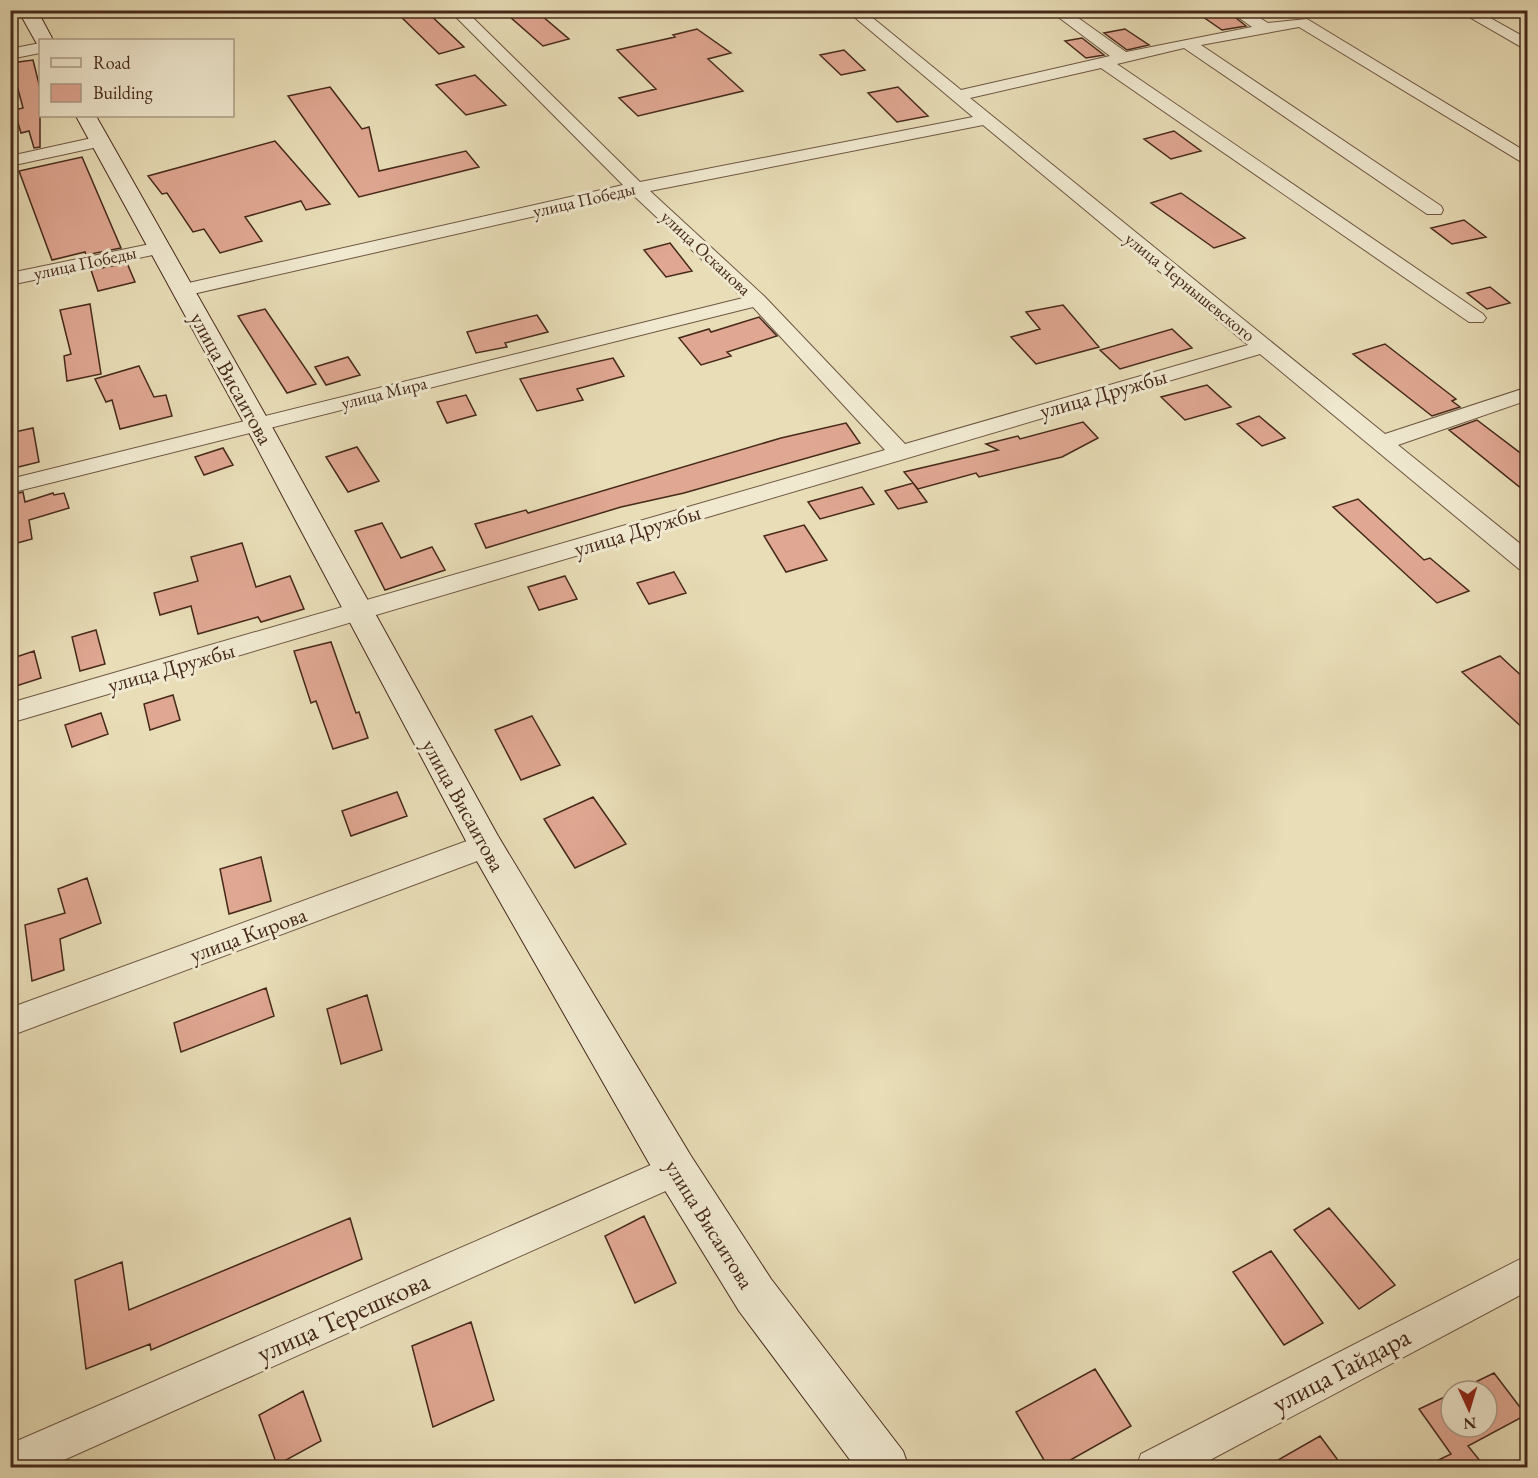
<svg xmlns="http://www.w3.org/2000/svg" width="1538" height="1478" font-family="'EB Garamond',serif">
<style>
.building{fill:#e0a792;stroke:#46291b;stroke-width:1.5}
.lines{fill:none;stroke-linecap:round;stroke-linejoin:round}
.street-casing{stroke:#6e5642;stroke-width:2}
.secondary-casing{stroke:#46291b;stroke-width:2}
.street{fill:#f0e9d0;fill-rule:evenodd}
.secondary{fill:#f0e9d0;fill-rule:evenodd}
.labels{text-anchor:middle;stroke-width:6;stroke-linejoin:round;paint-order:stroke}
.far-street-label{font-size:18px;fill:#46291b;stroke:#f0e9d0}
.street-label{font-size:22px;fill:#46291b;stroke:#f0e9d0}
.near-street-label{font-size:27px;fill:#46291b;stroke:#f0e9d0}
</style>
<rect width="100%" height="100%" fill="#e8ddb7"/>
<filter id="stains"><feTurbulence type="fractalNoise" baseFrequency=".00333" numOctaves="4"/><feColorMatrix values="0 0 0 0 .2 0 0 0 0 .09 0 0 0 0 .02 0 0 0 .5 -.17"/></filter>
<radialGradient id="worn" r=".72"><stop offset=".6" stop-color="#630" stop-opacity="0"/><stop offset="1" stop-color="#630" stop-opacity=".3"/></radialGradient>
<path class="building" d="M394 10H425L464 47 439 54Z
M502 10H535L569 39 543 46Z
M1193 10H1226L1246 26 1222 30Z
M697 29 731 53 708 59 743 91 638 116 619 98 656 89 617 50 675 37 673 35Z
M1125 29 1149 45 1127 50 1104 33Z
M1082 38 1104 55 1086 58 1065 41Z
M844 50 865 70 841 75 820 55Z
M33 60 40 88V147L34 148 29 131 21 133 14 110 23 108 11 63Z
M475 75 506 105 466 115 436 85Z
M330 87 362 129 369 127 379 171 466 151 479 167 359 197 288 96Z
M898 87 928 116 897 122 868 93Z
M1174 131 1201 151 1171 159 1144 139Z
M275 141 330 204 306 210 301 201 245 217 262 241 220 253 204 229 193 232 167 193 162 194 148 176Z
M82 157 121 248 86 255 85 252 52 260 19 171Z
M1181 193 1245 238 1214 248 1151 203Z
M1464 220 1486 237 1452 244 1431 228Z
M670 243 692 271 666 277 644 250Z
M127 263 135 282 98 291 91 270Z
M1490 287 1510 303 1487 309 1467 293Z
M90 304 101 374 67 381 64 356 71 354 60 310Z
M1063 305 1099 347 1036 364 1011 337 1040 329 1026 312Z
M265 309 316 384 287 393 238 316Z
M537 315 548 332 505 343 507 347 476 353 467 332Z
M759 317 777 336 727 352 731 356 701 365 679 338 709 329 711 332Z
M1172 329 1192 348 1120 369 1100 350Z
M1385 344 1456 399 1452 401 1460 407 1432 416 1353 354Z
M348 357 360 375 326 385 315 367Z
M613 358 624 376 577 389 583 400 537 411 520 379Z
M139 366 154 397 166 395 172 416 120 429 112 400 106 402 95 379Z
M1207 385 1231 407 1185 420 1161 397Z
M466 395 476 415 447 423 437 402Z
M1259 416 1285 438 1262 446 1237 424Z
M1477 420 1527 458V493L1449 430Z
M1083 422 1098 438 1062 457 979 477 976 473 918 489 904 472 998 450 986 444 1018 436 1020 439Z
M846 423 860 443 684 493 621 507 486 548 475 524 526 510 528 513 781 438Z
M33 428 39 462 10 469V433Z
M357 447 379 481 348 492 326 457Z
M223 448 233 465 204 475 195 457Z
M913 483 927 502 898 509 885 491Z
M862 487 874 504 820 519 808 502Z
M23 492 25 502 53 493 54 495 64 493 69 508 29 520 32 539 10 545V495Z
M1358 499 1424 560 1430 558 1469 591 1437 603 1333 507Z
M382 523 401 558 432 547 445 570 385 590 355 531Z
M804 525 827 560 786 572 764 536Z
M242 543 256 587 290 576 304 609 261 622 258 617 198 634 191 606 160 615 154 593 198 581 191 557Z
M674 572 686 593 649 604 637 583Z
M565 576 577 599 539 610 528 587Z
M96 630 105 664 80 671 72 637Z
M331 642 356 713 359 712 368 738 333 749 316 701 311 703 294 651Z
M34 651 41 678 10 688V659Z
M1500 656 1527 681V732L1462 672Z
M173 695 180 720 150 730 144 704Z
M101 713 108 734 72 747 65 725Z
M532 716 560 765 521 780 495 730Z
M397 792 407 816 351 836 342 811Z
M593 797 626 844 575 868 544 819Z
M261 857 271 901 229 914 220 869Z
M87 878 101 923 60 939 64 970 32 981 25 925 65 913 58 889Z
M266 988 274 1016 181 1052 174 1023Z
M367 995 382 1050 341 1064 327 1009Z
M1329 1208 1395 1285 1359 1309 1294 1230Z
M644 1216 676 1283 635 1303 605 1236Z
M350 1218 362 1259 151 1350 150 1344 86 1369 75 1280 122 1262 129 1310Z
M1271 1251 1323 1323 1284 1345 1233 1272Z
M471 1322 494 1400 433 1427 412 1346Z
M1095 1369 1131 1426 1058 1467H1048L1016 1412Z
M1494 1373 1526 1415 1468 1446 1485 1467H1424L1451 1454 1419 1409 1451 1394V1427H1487V1391H1457Z
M303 1391 321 1441 277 1465 259 1415Z
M1320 1436 1343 1467H1266Z"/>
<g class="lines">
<g class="street-casing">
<path id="street" d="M449 10H465L640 182 973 117 846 10H863L961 90 1110 56 1049 10H1067L1126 52 1252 27 1228 10H1247L1268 23 1307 19 1528 153V166L1299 27 1201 45 1441 206 1443 210 1441 214H1427L1184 48 1117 64 1483 314 1486 318 1483 322H1469L1101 68 970 98 1385 434 1528 387V400L1398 445 1528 550V571L1519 569 1260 354 10 723V703L885 450 753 307 10 493V479L743 298 632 194 184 296 177 294 174 290 177 286 184 284 623 185ZM983 125 1248 345 905 444 764 296 650 191Z
M1457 10H1476L1528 39V51Z
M40 43V53L10 59V49Z
M101 136 110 141 107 145 10 166V156Z
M160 242 167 244 170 248 167 252 10 285V273Z
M486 834 496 838 500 846 496 854 10 1036V1008Z
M676 1154 688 1159 693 1170 688 1181 46 1468H10V1444Z
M1528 1255V1291L1195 1468H1136L1141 1454Z"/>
</g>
<g class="secondary-casing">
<path id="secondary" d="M18 10H37L53 40H40V45L37 44Z
M76 116H96L271 425 498 836 691 1156 771 1279 903 1451 909 1468H856L739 1311 661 1184 474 856 245 425Z"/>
</g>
<use href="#street" class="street"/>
<use href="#secondary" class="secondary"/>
</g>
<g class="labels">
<g class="far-street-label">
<text transform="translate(584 200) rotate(-13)" y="6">улица Победы</text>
<text transform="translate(706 253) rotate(43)" y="6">улица Осканова</text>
<text transform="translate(85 263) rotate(-12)" y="6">улица Победы</text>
<text transform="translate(1190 287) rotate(39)" y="6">улица Чернышевского</text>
<text transform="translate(384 393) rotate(-14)" y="6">улица Мира</text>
</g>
<g class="street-label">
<text transform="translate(232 378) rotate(61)" y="8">улица Висаитова</text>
<text transform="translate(1103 393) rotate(-16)" y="8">улица Дружбы</text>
<text transform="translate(637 530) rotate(-17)" y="8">улица Дружбы</text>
<text transform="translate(171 667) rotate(-16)" y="8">улица Дружбы</text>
<text transform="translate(464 805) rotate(61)" y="8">улица Висаитова</text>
<text transform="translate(248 934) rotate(-20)" y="8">улица Кирова</text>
<text transform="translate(710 1224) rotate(58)" y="8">улица Висаитова</text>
</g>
<g class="near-street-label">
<text transform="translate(343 1317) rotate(-24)" y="9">улица Терешкова</text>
<text transform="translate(1341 1370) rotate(-28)" y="9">улица Гайдара</text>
</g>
</g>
<rect width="1538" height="1478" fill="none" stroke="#e8ddb7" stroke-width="36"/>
<rect x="12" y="12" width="1514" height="1454" fill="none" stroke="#46291b" stroke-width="3"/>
<rect x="18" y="18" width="1502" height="1442" fill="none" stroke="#46291b" stroke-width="1.5"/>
<rect x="39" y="39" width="195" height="78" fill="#f0e9d0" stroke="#ac9c88" stroke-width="1.5"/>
<rect x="51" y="58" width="30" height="9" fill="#f0e9d0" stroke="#ac9c88" stroke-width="1.5"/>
<text x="93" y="69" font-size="18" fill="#46291b">Road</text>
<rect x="51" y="84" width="30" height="18" fill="#e0a792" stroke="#ac9c88" stroke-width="1.5"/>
<text x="93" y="99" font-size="18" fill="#46291b">Building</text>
<g transform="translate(1469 1409) rotate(176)"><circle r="28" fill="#f0e9d0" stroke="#ac9c88" stroke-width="1.5"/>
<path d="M0-4.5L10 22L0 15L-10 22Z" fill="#8f2418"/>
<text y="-9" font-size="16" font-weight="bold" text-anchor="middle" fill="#46291b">N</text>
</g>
<rect width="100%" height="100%" filter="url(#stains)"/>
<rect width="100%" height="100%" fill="url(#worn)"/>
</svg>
